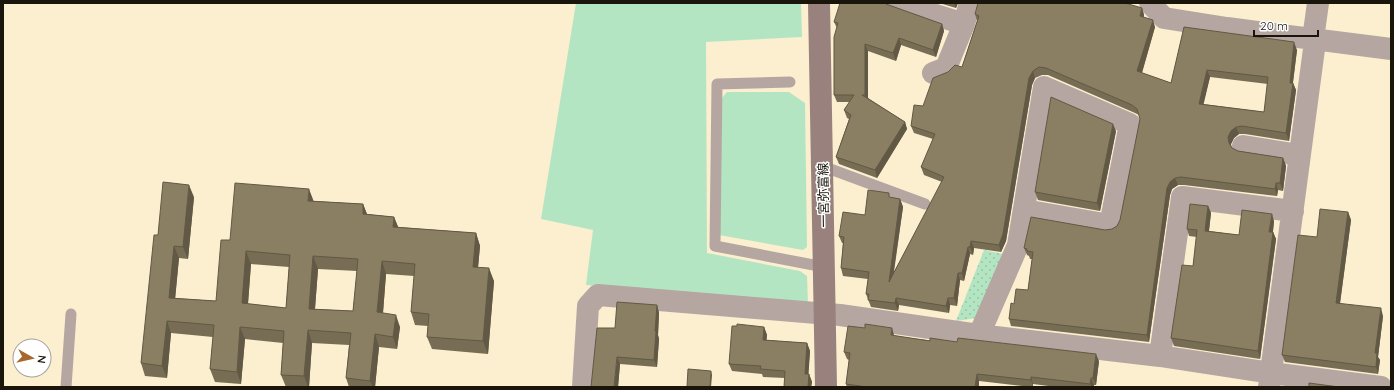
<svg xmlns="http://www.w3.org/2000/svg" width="1394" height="390" font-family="Quicksand,'Noto Sans JP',sans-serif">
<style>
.grass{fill:#b4e5c2}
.park{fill:url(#park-dots)}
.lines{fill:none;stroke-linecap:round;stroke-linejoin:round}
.lane{stroke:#b6a6a2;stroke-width:11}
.street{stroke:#b6a6a2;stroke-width:22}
.secondary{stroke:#99827d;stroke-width:22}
.wall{fill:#776d54;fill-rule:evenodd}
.shaded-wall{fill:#615945}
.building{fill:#8a7f62;stroke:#615945;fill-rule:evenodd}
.labels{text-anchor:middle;stroke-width:3;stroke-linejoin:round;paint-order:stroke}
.street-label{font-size:13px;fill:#19150a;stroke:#fff}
</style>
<defs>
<pattern id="park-dots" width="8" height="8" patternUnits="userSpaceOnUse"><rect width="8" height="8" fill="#b4e5c2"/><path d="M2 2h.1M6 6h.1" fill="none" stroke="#9ac4a5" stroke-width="1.8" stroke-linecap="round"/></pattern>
</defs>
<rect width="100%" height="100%" fill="#fbefd0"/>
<path class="grass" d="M576 3H801L802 37 706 42 707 253 800 271 807 276 808 304 586 285 593 230 541 219Z
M727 92H789L805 103 807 247 803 250 719 235 721 99Z"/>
<path class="park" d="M984 250 1003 254 977 318 956 321Z"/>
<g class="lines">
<path class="lane" d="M790 82 717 84 715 246 824 267
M822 166 925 204
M66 387 71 314"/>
<path class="street" d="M898 3 964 24
M1150 3 1164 18 1227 28 1391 49
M933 73 946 68 964 24 970 3
M1243 146 1299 155
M979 335 1018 245 1044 87 1130 124 1110 225 1024 210
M1160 356 1182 197 1293 211
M583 387 588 306 598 295 840 315 979 335 1160 356 1271 373 1381 387
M1269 387 1314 49 1313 39 1318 3"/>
<path class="secondary" d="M819 3 826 387"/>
</g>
<path class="wall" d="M939 3H958L956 8Z
M886 4 942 24 944 31 936 57 901 45 896 61 868 51V98L905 122 907 129 877 178 839 164 836 157 849 119 847 118 844 110 850 102H837L834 95 837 28 834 22Z
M1142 8 1144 15V18L1155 27 1142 73 1171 83 1184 27 1297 50 1293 83 1296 90 1289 141 1245 134H1239L1234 138 1231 144 1232 148 1238 151 1283 158 1286 166 1283 191 1278 190 1277 196 1184 185H1178L1172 189 1170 195 1149 342 1011 326 1009 319 1014 304 1028 290 1032 259H1030L1029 256 1027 255 1024 248 1105 230 1112 229 1117 226 1120 220 1140 119 1139 115 1135 113 1048 75H1042L1035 78 1032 85 1006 241 1001 252 974 248 973 255 970 254 964 281 960 280 957 306 950 305 949 313 899 305 898 311 871 307 866 294 868 279 843 276 841 268 843 243H842L839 236 865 215 891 198 900 199 903 207 894 272 942 182 924 175 921 167 933 139 914 133 911 126 923 106 962 67 977 21 975 14ZM1210 77 1268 84 1264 112 1203 104Z
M1116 131 1100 211 1038 200 1035 192Z
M194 197 188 259 179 258 175 298 216 301 230 240 314 201 363 204 367 214 394 217 398 227 476 233 480 246 478 267 494 281 488 354 432 349 427 337 428 326 415 325 411 312 414 276 386 274 383 313 400 327 397 349 379 347 375 387H349L346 378 349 345 312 343 309 387H286L281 375 283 343 245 339 241 384 215 382 210 369 213 337 171 333 167 378 145 376 141 363 158 235ZM251 264 289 267 286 308 248 304ZM318 269 357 271 353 311 315 309Z
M1208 206 1211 213 1209 231 1239 235 1274 221 1273 232 1276 239 1260 359 1174 346 1171 338 1193 266 1197 237 1189 236 1187 229Z
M1348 212 1351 220 1340 304 1383 316 1378 357 1380 360 1378 374 1285 362 1282 355 1317 237Z
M657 305 659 313 658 335 659 339 657 367 620 364 618 387 615 328Z
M764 327 767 335 766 340 807 343 810 351 808 374H809L812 382 811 387H784L785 378 763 377 762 374 732 371 729 364Z
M894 336 1099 361 1096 385H1094V387H1056L1033 384V387H1030L979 381V387H847L846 384 849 360 847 359 844 352Z"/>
<path class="shaded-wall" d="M954 3H958L956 8Z
M1142 8 1144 15 1142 24 1140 16Z
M1153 20 1155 27 1140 79 1137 71Z
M942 24 944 31 936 57 933 50Z
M899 38 901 45 896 61 893 53Z
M1294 42 1297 50 1292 89 1293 83 1296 90 1289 141 1286 133 1290 83Z
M865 44 868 51V102L865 95Z
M1207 70 1210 77 1202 111 1199 104Z
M1033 71 1035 78 1032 85 1006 241 1001 252 999 245 1029 78Z
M905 122 907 129 877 178 875 170Z
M1113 124 1116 131 1100 211 1097 203Z
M1236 127 1239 134 1234 138 1231 144V150L1229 143 1228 137 1231 131Z
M1283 158 1286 166 1283 191 1280 183Z
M1175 178 1178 185 1172 189 1170 195 1149 342 1147 335 1167 188 1170 182Z
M1276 183 1278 190 1277 196 1275 189Z
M189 185 194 197 188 259 183 247Z
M309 189 314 202 308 201Z
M900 199 903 207 891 289 889 282Z
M363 204 368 217 363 214Z
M1208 206 1211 213 1208 238 1205 231Z
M1348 212 1351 220 1339 310 1336 303Z
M1272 214 1274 221 1272 239 1269 232Z
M394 217 399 229 393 227Z
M1273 232 1276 239 1260 359 1258 351Z
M476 233 480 246 477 279 473 267Z
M971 241 974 248 973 255 970 247Z
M174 246 179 258 174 311 169 298Z
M968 247 970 254 964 281 962 273Z
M246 251 251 264 247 316 242 303Z
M313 256 318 269 314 321 309 309Z
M382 261 386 274 382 325 377 312Z
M489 268 494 281 488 354 483 341Z
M958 273 960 280 957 306 954 298Z
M896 298 899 305 898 311 895 303Z
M948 298 950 305 949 313 946 306Z
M657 305 659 313 658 335 659 339 657 367 654 360 655 331Z
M1381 308 1383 316 1378 357 1380 360 1378 374 1376 367 1375 353Z
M396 315 400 327 397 349 393 337Z
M167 321 171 333 167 378 162 366Z
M240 327 245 339 241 384 237 372Z
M764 327 767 335 766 347 763 340Z
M892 328 894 335H891Z
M308 330 312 343 309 387H308L304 376Z
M375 334 379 347 375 387H373L370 381Z
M807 343 810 351 808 382 805 374Z
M1096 354 1099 361 1096 385 1093 378Z
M617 357 620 364 618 387H614Z
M711 371 712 375 711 387H710Z
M809 374 812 382 811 387H808Z
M977 374 979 381V387H975Z
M1031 377 1033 384V387L1031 380Z
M1091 378 1094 385V387H1092L1090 384Z"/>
<path class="building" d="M840 3H886V4L942 24 933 50 899 38 893 53 865 44V95H862L905 122 875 170 836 157 851 115 844 110 854 95H834V37L838 23 834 22Z
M978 3H1125L1142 8 1140 16 1153 20 1137 71 1171 83 1184 27 1294 42 1290 83H1293L1286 133 1242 126 1236 127 1231 131 1228 137 1229 143 1232 148 1238 151 1283 158 1280 183H1276L1275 189 1181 177 1175 178 1170 182 1167 188 1147 335 1009 319 1011 303 1014 304 1016 289 1028 290 1033 252 1027 251V249L1024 248 1031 217 1105 230 1112 229 1117 226 1120 220 1140 119 1137 109 1132 105 1046 68 1039 67 1033 71 1029 78 1003 234 999 245 971 241 970 247H968L962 273H958L954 298H948L946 306 896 298 895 303 868 300 869 294H866L869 272 841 268 844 237 839 236 843 212 865 215 868 190 889 193V197L900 199 889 282 944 177 921 167 935 134 911 126 914 105 923 106 933 78 948 72 955 65 962 67 979 16 975 14ZM1207 70 1268 77 1264 112 1199 104Z
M1051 97 1113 124 1097 203 1035 192Z
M163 182 189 185 183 247 174 246 169 298 216 301 221 240H230L235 183 309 189 308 201 363 204V214L394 217 393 227 476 233 473 267 489 268 483 341 427 337 429 314 411 312 415 264 382 261 377 312 396 315 393 337 375 334 370 381 346 378 351 333 308 330 304 376 281 375 284 331 240 327 237 372 210 369 214 325 167 321 162 366 141 363 154 235H158ZM246 251 290 255 286 308 242 303ZM313 256 358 259 353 311 309 309Z
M1190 204 1208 206 1205 231 1239 235 1242 210 1272 214 1269 232H1273L1258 351 1171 338 1182 265 1193 266 1197 230 1187 229Z
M1320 209 1348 212 1336 303 1381 308 1375 353H1377L1376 367 1282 355 1298 235 1317 237Z
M617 302 657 305 655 331H656L654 360 617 357 614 387H591L597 328H615Z
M737 324 764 327 763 340 807 343 805 374H809L808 387H784L785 371 760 369 761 366 729 364 732 326H737Z
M865 324 892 328 891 335 930 341V338L957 342 958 338 1096 354 1093 378H1091L1090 384 1031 377V380L977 374 975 387H867L846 384 850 353 844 352 848 326 865 328Z
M688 369 711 371 710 387H687Z
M1309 383 1339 387H1309Z"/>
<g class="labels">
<g class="street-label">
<text transform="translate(823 195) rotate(-91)" y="5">一宮弥富線</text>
</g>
</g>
<rect width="1394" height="390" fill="none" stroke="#19150a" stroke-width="8"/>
<g transform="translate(32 358) rotate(98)"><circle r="19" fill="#ffffff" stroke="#a3a19d"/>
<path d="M0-3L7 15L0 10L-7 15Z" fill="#a6682d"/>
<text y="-6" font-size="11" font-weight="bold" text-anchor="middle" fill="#19150a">N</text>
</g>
<path d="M1254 30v6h64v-6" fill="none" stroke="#19150a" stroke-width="2"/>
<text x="1260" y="30" font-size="12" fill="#19150a" stroke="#ffffff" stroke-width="3" paint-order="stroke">20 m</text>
</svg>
